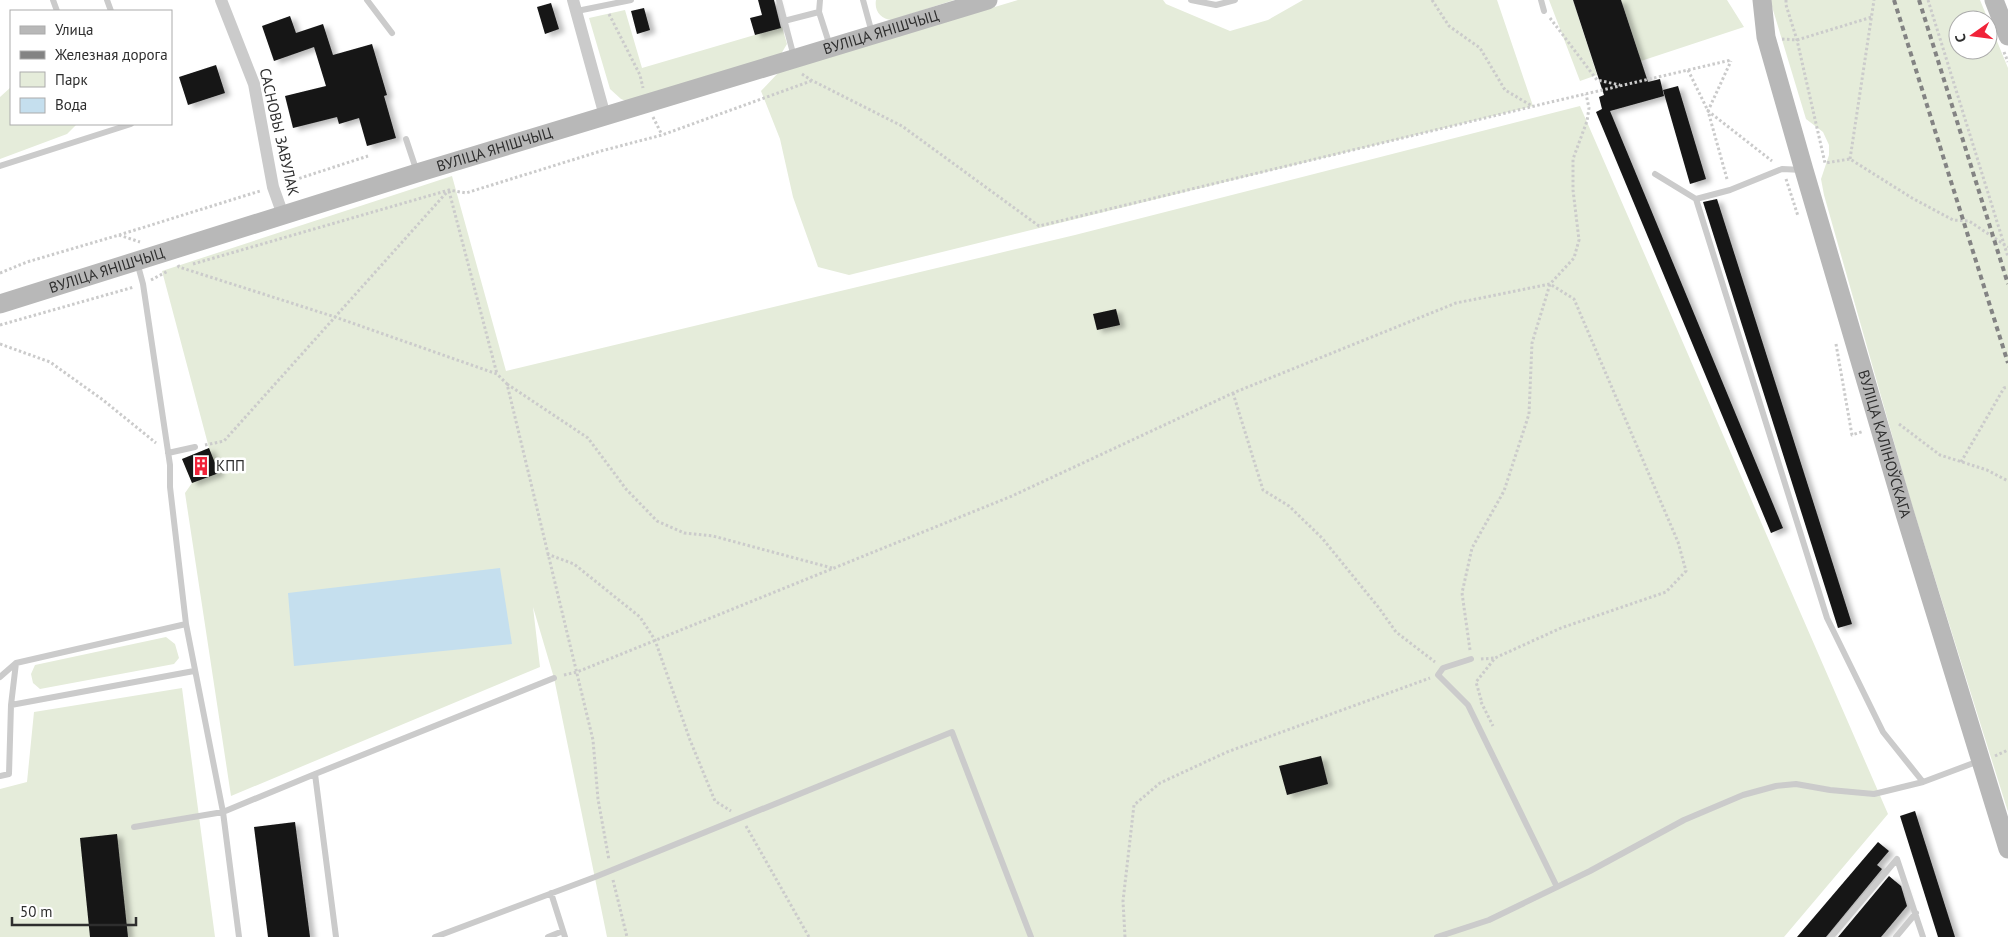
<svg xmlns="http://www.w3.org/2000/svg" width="2008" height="937" font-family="'PT Sans',sans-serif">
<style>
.green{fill:#e5ecda;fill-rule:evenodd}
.water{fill:#c5dfee}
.building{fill:#151515;filter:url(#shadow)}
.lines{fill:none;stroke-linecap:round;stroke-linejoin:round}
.path{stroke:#cbcbcb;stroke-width:3;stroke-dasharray:2.5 2.5;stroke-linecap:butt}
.lane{stroke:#cbcbcb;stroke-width:6}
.street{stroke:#cbcbcb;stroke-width:12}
.secondary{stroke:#b8b8b8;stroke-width:19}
.rail{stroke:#838383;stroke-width:4;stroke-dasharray:5 4;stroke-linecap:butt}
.labels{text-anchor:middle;stroke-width:5;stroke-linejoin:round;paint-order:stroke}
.street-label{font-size:15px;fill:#2e2e2e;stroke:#fff}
.poi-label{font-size:15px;fill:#2e2e2e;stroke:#fff;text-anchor:start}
</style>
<defs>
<filter id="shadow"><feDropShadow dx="5.5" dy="3" stdDeviation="2.5" flood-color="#0004"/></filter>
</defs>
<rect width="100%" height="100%" fill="#fff"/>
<path class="green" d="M876 0H954L892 20C881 19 874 11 876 0Z
M1018 0H1163L1166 4 1230 31 1268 20 1303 0H1497L1533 106 849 275 818 267 793 197 780 139 761 91 779 72Z
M1549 0H1573L1597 75 1580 81Z
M1621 0H1727L1744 27 1641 61Z
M1770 0H1980L2008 68V812L1911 502 1824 195 1821 179 1829 155V145L1823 132 1806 119ZM1958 20H1988V50H1958Z
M625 10 642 68 782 27 787 44 778 59 631 103 621 99 610 89 589 18Z
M11 87V124L76 125 67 134 0 159V97Z
M1580 106 1888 814 1784 937H607L554 678 533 607 540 667 231 796 185 493 192 483 182 459 209 448 162 271 452 176 506 371 1075 235Z
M166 637 175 644 179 658 174 664 40 689 33 683 31 674 35 665Z
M182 688 215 937H0V789L27 782 34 712Z"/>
<path class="water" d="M500 568 512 644 294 666 288 593Z"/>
<path class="building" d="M758 0H774L781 28 755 35 750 18 762 15Z
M1573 0H1621L1648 82 1660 79 1664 96 1610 111 1783 528 1771 533 1596 112 1602 109 1599 97 1604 95Z
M551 3 559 29 545 34 537 7Z
M644 8 650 30 637 34 631 11Z
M290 16 296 33 323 24 333 55 372 44 387 95 384 96 396 138 367 146 359 118 339 124 337 117 293 128 285 96 326 86 314 47 274 61 262 26Z
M216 65 225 93 188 105 179 77Z
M1678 86 1706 179 1690 184 1663 90Z
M1717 199 1852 624 1838 628 1703 202Z
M1116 309 1120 325 1097 330 1093 314Z
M209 448 219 473 192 483 182 459Z
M1321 756 1328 784 1287 795 1279 766Z
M1915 811 1955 937H1938L1900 816Z
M295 822 310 937H268L254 827Z
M117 834 128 937H90L80 838Z
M1878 842 1889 851 1877 865 1882 869 1826 937H1797Z
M1889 876 1901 886 1907 906 1881 937H1838Z"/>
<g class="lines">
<path class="path" d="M1432 0 1449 26 1480 48 1505 90 1532 106
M1786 0V5L1797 40 1825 163 1850 159 1912 198 1953 220 1969 221 2008 247
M1928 0 2008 257
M609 14 640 75 643 88
M1550 18 1597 80 1620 85
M1782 39 1797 40 1872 17
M2004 52 2008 62
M1688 70 1708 111 1772 161
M802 74 811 80 902 126 1039 226 1551 102 1731 60
M653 117 662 135
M1850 159 1874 0
M1727 179 1708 111 1731 61
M1786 179 1798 216
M285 183 368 156
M449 191 497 374
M119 235 140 242
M193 264 449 190 466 193 601 151 662 135 811 81
M178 265 179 267 335 317 497 374 507 384 593 740 598 799 609 860
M0 273 27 262 119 235 260 191
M151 280 168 271
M0 325 134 287
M0 344 50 362 103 400 156 443
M1836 344 1852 435 1864 431
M507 384 588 438 626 489 657 521 684 533 713 536 832 568
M1233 393 1263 490 1289 506 1322 538 1379 608 1396 632 1435 662
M1899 424 1940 455 1987 470 2008 481
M205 445 224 441 447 192
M1961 462 2004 388 2008 387
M547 554 574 564 640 617 655 640 690 740 715 801 731 811
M1470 650 1462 593 1472 548 1504 491 1529 414 1532 343 1550 284 1574 258 1579 240 1573 190V159L1587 121 1589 108 1586 94
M1481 659 1495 658
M564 675 577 672 1012 496 1233 393 1456 303 1550 284 1574 299 1678 542 1686 571 1666 592 1561 628 1495 658 1476 682 1482 703
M1481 702 1493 726
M1995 756 2008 750
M746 826 809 937
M613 880 627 937
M1125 937 1123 901 1134 805 1160 783 1227 752 1430 678"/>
<path class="lane" d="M53 0 57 11
M107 0 111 11
M367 0 392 33
M779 0 794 57
M820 0 819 12 830 46
M863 0 872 33
M1191 0 1216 5 1235 0
M1541 0 1544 11
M577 11 631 0
M784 21 819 12
M406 139 417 172
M0 166 131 124
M1655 174 1696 199 1827 618 1883 732 1923 782
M1696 199 1730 190 1782 169 1803 170
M137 262 143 284 170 465V487L186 624 223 812 239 937
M168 453 195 447
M1471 659 1443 668 1438 675 1468 705 1557 887
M0 677 16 663 186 624
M11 705 194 671
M315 774 554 678
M0 776 9 774 11 705 16 663
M134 827 223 812 315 774 336 937
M551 893 565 937
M435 937 595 877 952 732 1031 937
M548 937 563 931
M1437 937 1489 920 1590 871 1684 820 1743 795 1776 786 1796 784 1830 790 1874 794 1923 782 1979 761
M1831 937 1897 859 1923 937
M1896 937 1916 913"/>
<path class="street" d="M221 0 254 84 273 187 283 215
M573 0 605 116"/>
<g class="secondary">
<path id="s1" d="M1762 0 1766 37 1804 170 1905 514 2008 849"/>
<path d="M1994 0 2008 36"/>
<path id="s2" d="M0 304 417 173 988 0"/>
</g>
<path class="rail" d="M1894 0 2008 363
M1919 0 2008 284"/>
</g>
<defs>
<g id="building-bare" transform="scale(1.5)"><path d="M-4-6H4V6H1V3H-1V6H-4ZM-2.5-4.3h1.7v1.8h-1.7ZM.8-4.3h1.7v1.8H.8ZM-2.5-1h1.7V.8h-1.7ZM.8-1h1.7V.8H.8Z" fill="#f12339" stroke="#fff" stroke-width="2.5" paint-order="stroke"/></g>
</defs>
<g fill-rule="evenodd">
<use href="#building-bare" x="201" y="466"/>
</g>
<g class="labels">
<g class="street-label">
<text dy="5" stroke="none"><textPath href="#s2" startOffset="922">ВУЛІЦА ЯНІШЧЫЦ</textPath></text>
<text transform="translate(279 132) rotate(77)" y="5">САСНОВЫ ЗАВУЛАК</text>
<text dy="5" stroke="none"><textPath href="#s2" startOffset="518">ВУЛІЦА ЯНІШЧЫЦ</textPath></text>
<text dy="5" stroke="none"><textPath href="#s2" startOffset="112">ВУЛІЦА ЯНІШЧЫЦ</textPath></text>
<text dy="5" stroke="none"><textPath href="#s1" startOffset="461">ВУЛІЦА КАЛІНОЎСКАГА</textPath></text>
</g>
<g class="poi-label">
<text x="216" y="471">КПП</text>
</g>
</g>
<rect x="10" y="10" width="162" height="115" fill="#ffffff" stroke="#ababab"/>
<rect x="20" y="26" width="25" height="8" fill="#b8b8b8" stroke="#ababab"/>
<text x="55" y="35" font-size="15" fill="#2e2e2e">Улица</text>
<rect x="20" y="51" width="25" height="8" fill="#838383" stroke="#ababab"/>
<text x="55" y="60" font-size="15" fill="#2e2e2e">Железная дорога</text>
<rect x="20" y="72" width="25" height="15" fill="#e5ecda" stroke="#ababab"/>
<text x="55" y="85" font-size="15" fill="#2e2e2e">Парк</text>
<rect x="20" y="98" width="25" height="15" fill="#c5dfee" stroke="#ababab"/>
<text x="55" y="110" font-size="15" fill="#2e2e2e">Вода</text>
<g transform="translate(1973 35) rotate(256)"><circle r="24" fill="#ffffff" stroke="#ababab"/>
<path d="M0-4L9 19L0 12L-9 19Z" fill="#f12339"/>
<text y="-8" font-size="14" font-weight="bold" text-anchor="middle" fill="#2e2e2e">С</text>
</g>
<path d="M12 917v8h124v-8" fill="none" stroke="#2e2e2e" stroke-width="2.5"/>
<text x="20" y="917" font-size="15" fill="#2e2e2e" stroke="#ffffff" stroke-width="4" paint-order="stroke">50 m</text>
</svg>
